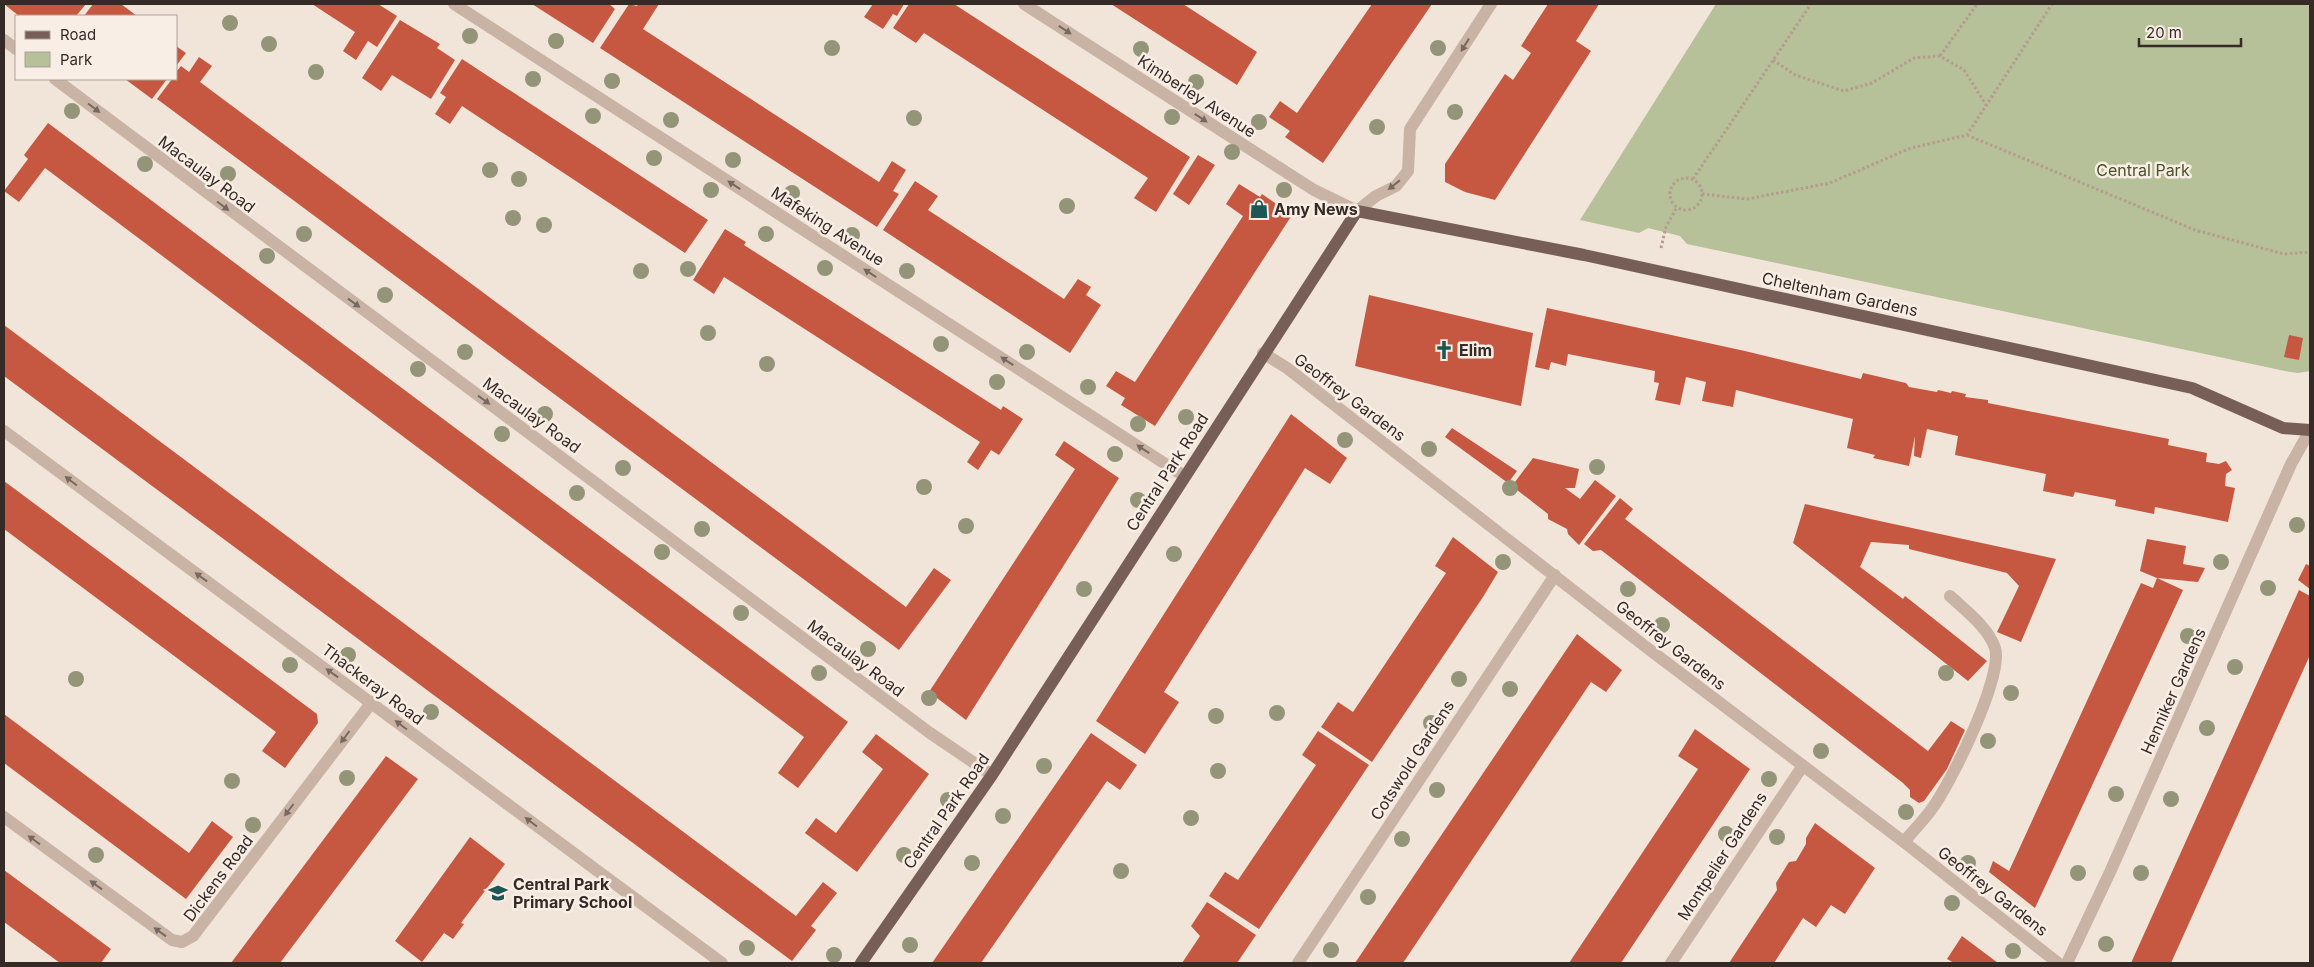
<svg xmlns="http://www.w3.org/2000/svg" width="2314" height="967" font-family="Inter,sans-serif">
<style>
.green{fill:#b6c099}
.building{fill:#c65841}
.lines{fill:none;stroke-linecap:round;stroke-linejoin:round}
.path{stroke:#b59c8f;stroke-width:3;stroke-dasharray:2.5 2.5;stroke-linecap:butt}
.minor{stroke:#c9b3a5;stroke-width:12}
.major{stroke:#775f57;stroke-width:12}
.tree{fill:#949479}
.oneway{fill:#78685f}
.labels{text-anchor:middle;stroke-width:5;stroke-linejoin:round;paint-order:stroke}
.street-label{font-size:16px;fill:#352a26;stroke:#f9eee5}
.park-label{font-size:16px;fill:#47532a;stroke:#f9eee5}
.poi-label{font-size:16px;font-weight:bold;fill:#352a26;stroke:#f9eee5;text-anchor:start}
</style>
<rect width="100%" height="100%" fill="#f1e4d9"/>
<path class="green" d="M1716 4H2310V371L2298 373 2285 371 1687 244 1680 236 1648 228 1639 233 1580 220Z"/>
<path class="building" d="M4 4H86L76 16H19Z
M93 4H121L137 16H84Z
M312 4H378L397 16 377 47 368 41 356 60 343 51 355 32Z
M532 4H609L615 9 593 43Z
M629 4 637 6 638 4H659L643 29 879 182 892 161 906 170 893 191 899 194 877 227 600 48Z
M873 4H904L897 16 893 14 883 29 864 17Z
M909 4H954L1190 157 1156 212 1134 198 1148 178 924 33 916 43 893 28Z
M1111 4H1183L1257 52 1237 85Z
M1372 4H1432L1323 163 1285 137 1290 131 1269 117 1280 101 1297 113Z
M1548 4H1599L1576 41 1591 51 1495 200 1465 192 1445 182V164L1505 74 1513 80 1531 53 1521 46Z
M400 20 440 44 437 48 455 60 431 99 392 75 381 91 362 78Z
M176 46 186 53 176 66Z
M199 57 212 66 200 82 906 607 934 568 951 580 899 650 157 99 172 79H176V72L181 66 189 72Z
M462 59 708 220 685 253 462 106 450 124 435 114 446 97 440 93Z
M125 79H167L152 99Z
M48 123 848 722 798 788 778 773 804 737 45 168 19 202 4 191 28 159 24 155Z
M1198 155 1215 165 1189 205 1173 194Z
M915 181 938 196 928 210 1064 299 1078 279 1091 287 1086 295 1101 305 1070 353 883 230Z
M1239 184 1260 197 1262 194 1292 215 1155 426 1121 405 1125 398 1106 386 1116 371 1135 382 1243 216 1226 204Z
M725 229 746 242 744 245 979 396 1001 410 1003 406 1023 419 999 455 991 450 978 470 967 462 980 442 724 277 714 294 693 280Z
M1369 295 1533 333 1521 406 1355 366Z
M1547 308 1745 351 1861 379 1863 373 1906 383 1909 387 1937 392 1938 390 1951 393 1952 391 1966 394 1965 397 1988 400V403L2169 439 2168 445 2207 453 2206 462 2219 464 2226 461 2232 470 2226 474 2225 486 2235 488 2228 522 2155 507 2154 514 2115 506 2116 500 2075 492 2073 497 2043 491 2046 474 1955 455 1958 436 1927 429 1921 458 1914 456 1915 436 1909 466 1873 458 1875 455 1847 448 1853 419 1736 390 1733 407 1702 401 1706 382 1686 377 1680 405 1655 400 1659 383 1654 382 1655 371 1568 354 1566 366 1551 362 1549 370 1535 367Z
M4 325 796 916 823 882 837 893 811 926 816 930 792 961 4 376Z
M2289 335 2303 338 2299 360 2284 357Z
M1291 414 1347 458 1330 484 1305 468 1164 692 1179 702 1145 754 1096 721Z
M1452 428 1517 471 1508 483 1445 437Z
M1064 441 1119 478 966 720 929 692 1075 469 1055 455Z
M1533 458 1579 469 1575 488H1565L1580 499 1595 480 1616 496 1579 545 1568 534 1567 529 1548 519V514L1512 486Z
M4 481 317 714 318 723 285 768 262 751 276 732 4 529Z
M1620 498 1633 509 1625 519 1928 751 1951 721 1965 730 1947 769 1924 801 1919 803 1910 797V790L1903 783 1601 550 1593 551 1584 544Z
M1805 504 1875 520 2056 559 2021 642 1997 632 2019 586 2007 573 1909 549V545L1871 542 1860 567 1903 599 1905 596 1987 661 1968 681 1793 543Z
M1453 537 1498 572 1483 597 1372 762 1321 727 1338 702 1353 712 1446 573 1435 566Z
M2147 539 2186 546 2183 564 2205 568 2198 582 2157 578 2183 590 2035 908 1989 872 1993 861 2009 871 2141 583 2153 588 2157 578 2140 571Z
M2306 564 2310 566V589L2298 580Z
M2299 590 2310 596V655L2171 963H2131Z
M1577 634 1622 670 1606 692 1591 682 1403 963H1355Z
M4 714 189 853 212 821 233 837 186 899 4 763Z
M1695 729 1750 769 1621 963H1569L1698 769 1678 756Z
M1318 731 1369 765 1259 929 1209 896 1225 872 1238 880 1316 765 1302 755Z
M1091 733 1137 765 1120 790 1107 781 981 963H932Z
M876 734 929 774 857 872 805 833 816 818 836 833 883 769 862 752Z
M386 756 418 779 280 963H231Z
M1815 823 1875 868 1845 914 1831 905 1816 927 1803 918 1774 963H1729L1777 890 1776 883 1789 862 1796 861 1806 844V838Z
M470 837 505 864 461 923 464 924 453 939 444 933 422 962 395 941Z
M4 870 111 949 101 963H60L4 922Z
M1207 902 1256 935 1237 963H1182L1200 936 1191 926Z
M1962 936 1998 963H1954L1947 959Z"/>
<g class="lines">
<path class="path" d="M1940 56 1977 4
M1773 60 1795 75 1844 91 1872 83 1914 58 1940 56 1964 70 1986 105
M1967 135 2195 230 2284 254 2310 252
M1670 194a16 16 0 1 1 32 0a16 16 0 1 1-32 0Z
M1693 179 1811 4
M1702 194 1747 199 1830 183 1911 148 1967 135 2052 4
M1661 248 1666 227 1677 207"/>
<path class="minor" d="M454 4 1184 476
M1024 4 1314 190 1357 211 1376 196 1396 186 1408 171 1410 129 1491 4
M4 40 16 49
M55 79 930 733 992 775
M1263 353 1287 368 1646 647 1904 842 2058 963
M4 431 722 963
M4 817 172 940 182 942 193 936 372 702
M1904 842C1913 831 1923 821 1931 810 1950 785 2004 676 1995 648 1988 627 1965 610 1950 596
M1298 963 1555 575
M1671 963 1802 767
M2067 963 2111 870 2291 464 2309 432"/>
<path class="major" d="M861 963 992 775 1357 211 1584 255 2192 388 2283 428 2310 430"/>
</g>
<g class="tree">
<circle cx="230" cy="23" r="8"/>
<circle cx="470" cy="36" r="8"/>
<circle cx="556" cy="41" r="8"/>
<circle cx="269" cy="44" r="8"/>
<circle cx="832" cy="48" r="8"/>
<circle cx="1438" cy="48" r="8"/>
<circle cx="1141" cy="49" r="8"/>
<circle cx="316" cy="72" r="8"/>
<circle cx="533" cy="79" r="8"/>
<circle cx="612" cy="81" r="8"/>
<circle cx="1196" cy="82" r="8"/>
<circle cx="72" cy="111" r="8"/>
<circle cx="1455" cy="112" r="8"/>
<circle cx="593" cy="116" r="8"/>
<circle cx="1172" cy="117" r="8"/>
<circle cx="914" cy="118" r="8"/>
<circle cx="671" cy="120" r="8"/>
<circle cx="1259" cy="122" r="8"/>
<circle cx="1377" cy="127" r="8"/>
<circle cx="1232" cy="152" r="8"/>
<circle cx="654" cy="158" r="8"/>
<circle cx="733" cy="160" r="8"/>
<circle cx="145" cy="164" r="8"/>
<circle cx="490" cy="170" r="8"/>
<circle cx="228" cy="174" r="8"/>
<circle cx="519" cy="179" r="8"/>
<circle cx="711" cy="190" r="8"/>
<circle cx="1284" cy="190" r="8"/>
<circle cx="792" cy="193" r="8"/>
<circle cx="1067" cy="206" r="8"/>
<circle cx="513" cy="218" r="8"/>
<circle cx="544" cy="225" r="8"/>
<circle cx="304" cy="234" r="8"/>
<circle cx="766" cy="234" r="8"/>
<circle cx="852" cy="235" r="8"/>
<circle cx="267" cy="256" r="8"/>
<circle cx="825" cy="268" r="8"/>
<circle cx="688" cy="269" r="8"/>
<circle cx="641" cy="271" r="8"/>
<circle cx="907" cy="271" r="8"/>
<circle cx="385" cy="295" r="8"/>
<circle cx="708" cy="333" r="8"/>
<circle cx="941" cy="344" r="8"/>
<circle cx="465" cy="352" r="8"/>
<circle cx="1027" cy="352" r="8"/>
<circle cx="767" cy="364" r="8"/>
<circle cx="418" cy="369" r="8"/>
<circle cx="997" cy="382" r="8"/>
<circle cx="1088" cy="387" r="8"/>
<circle cx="545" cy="414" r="8"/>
<circle cx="1186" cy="417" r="8"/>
<circle cx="1138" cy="424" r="8"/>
<circle cx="502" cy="434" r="8"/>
<circle cx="1345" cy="440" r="8"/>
<circle cx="1429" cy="449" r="8"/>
<circle cx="1115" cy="454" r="8"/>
<circle cx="1597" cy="467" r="8"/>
<circle cx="623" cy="468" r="8"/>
<circle cx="924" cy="487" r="8"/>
<circle cx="1510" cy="488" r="8"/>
<circle cx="577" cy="493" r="8"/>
<circle cx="1138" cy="500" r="8"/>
<circle cx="2297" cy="525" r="8"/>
<circle cx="966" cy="526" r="8"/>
<circle cx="702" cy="529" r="8"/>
<circle cx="662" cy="552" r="8"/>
<circle cx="1174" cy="554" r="8"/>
<circle cx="1503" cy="562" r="8"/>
<circle cx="2221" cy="562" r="8"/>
<circle cx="2268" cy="588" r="8"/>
<circle cx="1084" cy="589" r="8"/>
<circle cx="1628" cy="589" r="8"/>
<circle cx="741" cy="613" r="8"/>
<circle cx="1662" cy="625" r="8"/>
<circle cx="2188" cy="636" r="8"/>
<circle cx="868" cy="649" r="8"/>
<circle cx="348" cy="655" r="8"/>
<circle cx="290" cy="665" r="8"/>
<circle cx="2235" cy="667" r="8"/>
<circle cx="819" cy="673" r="8"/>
<circle cx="1946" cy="673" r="8"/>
<circle cx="76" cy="679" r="8"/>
<circle cx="1459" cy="679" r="8"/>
<circle cx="1510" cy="689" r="8"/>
<circle cx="2011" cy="693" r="8"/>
<circle cx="929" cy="698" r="8"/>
<circle cx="431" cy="712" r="8"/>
<circle cx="1277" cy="713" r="8"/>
<circle cx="1216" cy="716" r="8"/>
<circle cx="1431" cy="723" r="8"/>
<circle cx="2207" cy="728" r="8"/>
<circle cx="1988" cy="741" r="8"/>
<circle cx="1821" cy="751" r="8"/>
<circle cx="1044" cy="766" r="8"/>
<circle cx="1218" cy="771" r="8"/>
<circle cx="347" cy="778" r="8"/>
<circle cx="1769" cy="779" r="8"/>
<circle cx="232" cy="781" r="8"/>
<circle cx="1437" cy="790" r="8"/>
<circle cx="2116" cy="794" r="8"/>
<circle cx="2171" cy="799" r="8"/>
<circle cx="948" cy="800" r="8"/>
<circle cx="1906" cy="812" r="8"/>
<circle cx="1003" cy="816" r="8"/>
<circle cx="1191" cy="818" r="8"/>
<circle cx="253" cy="825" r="8"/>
<circle cx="1726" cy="834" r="8"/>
<circle cx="1777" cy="837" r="8"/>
<circle cx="1402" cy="839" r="8"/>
<circle cx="96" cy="855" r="8"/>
<circle cx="904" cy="855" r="8"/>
<circle cx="972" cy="863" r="8"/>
<circle cx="1968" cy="863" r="8"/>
<circle cx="1121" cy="871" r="8"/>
<circle cx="2078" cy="873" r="8"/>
<circle cx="2141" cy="873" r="8"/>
<circle cx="1368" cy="897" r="8"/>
<circle cx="1952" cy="903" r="8"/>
<circle cx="2106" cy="944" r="8"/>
<circle cx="910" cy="945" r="8"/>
<circle cx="747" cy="948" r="8"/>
<circle cx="1331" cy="950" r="8"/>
<circle cx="2013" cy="951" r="8"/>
<circle cx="834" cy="955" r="8"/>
</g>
<defs><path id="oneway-solid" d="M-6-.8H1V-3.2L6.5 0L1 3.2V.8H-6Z" transform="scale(1.25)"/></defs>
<g class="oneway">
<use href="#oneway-solid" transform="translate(1065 30) rotate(33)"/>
<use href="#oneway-solid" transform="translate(1465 45) rotate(122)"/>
<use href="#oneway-solid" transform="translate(94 108) rotate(37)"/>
<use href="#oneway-solid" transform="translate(1201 118) rotate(33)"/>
<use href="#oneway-solid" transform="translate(734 185) rotate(-147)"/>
<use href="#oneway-solid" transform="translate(1394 185) rotate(142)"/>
<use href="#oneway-solid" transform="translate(223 206) rotate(37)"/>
<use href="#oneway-solid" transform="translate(870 273) rotate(-147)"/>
<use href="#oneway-solid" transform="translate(354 303) rotate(36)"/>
<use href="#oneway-solid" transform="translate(1007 361) rotate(-147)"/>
<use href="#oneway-solid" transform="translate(484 400) rotate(36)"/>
<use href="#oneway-solid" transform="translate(1143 449) rotate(-147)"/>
<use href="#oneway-solid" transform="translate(71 481) rotate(-143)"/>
<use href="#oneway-solid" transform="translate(201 577) rotate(-144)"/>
<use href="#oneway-solid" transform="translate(332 673) rotate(-144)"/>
<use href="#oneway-solid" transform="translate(401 725) rotate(-143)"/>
<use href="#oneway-solid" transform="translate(345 737) rotate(127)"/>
<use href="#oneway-solid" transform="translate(289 810) rotate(127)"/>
<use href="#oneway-solid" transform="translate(531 822) rotate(-143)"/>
<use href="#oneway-solid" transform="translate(34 840) rotate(-144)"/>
<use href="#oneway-solid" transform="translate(96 885) rotate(-144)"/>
<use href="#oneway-solid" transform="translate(160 932) rotate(-144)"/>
</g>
<defs>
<g id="shop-bare" transform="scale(1.5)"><path d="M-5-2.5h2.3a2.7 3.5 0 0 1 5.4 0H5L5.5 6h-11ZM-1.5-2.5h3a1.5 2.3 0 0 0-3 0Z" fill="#1c5655" stroke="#f9eee5" stroke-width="2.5" paint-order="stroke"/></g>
<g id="church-bare" transform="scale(1.5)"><path d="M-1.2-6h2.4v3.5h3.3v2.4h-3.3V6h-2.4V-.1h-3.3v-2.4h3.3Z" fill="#1c5655" stroke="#f9eee5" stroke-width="2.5" paint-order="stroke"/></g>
<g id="school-bare" transform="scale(1.5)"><path d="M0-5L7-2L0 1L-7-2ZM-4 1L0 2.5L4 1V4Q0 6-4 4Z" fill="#1c5655" stroke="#f9eee5" stroke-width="2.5" paint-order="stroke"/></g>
</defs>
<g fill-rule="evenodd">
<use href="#shop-bare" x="1259" y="209"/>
<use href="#church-bare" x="1444" y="350"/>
<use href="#school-bare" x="498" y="893"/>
</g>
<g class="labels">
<g class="street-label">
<text transform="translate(1197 96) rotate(33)" y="6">Kimberley Avenue</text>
<text transform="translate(207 174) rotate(37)" y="6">Macaulay Road</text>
<text transform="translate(828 226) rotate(33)" y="6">Mafeking Avenue</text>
<text transform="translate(1840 294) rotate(12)" y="6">Cheltenham Gardens</text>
<text transform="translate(1350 397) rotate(37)" y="6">Geoffrey Gardens</text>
<text transform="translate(532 415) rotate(36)" y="6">Macaulay Road</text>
<text transform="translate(1167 472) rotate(-57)" y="6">Central Park Road</text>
<text transform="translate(1671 645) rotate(38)" y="6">Geoffrey Gardens</text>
<text transform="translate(856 658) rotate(37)" y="6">Macaulay Road</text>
<text transform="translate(373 684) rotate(37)" y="6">Thackeray Road</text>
<text transform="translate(2173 691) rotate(-66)" y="6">Henniker Gardens</text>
<text transform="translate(1412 760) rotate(-57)" y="6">Cotswold Gardens</text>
<text transform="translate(946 811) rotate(-55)" y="6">Central Park Road</text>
<text transform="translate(1722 856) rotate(-57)" y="6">Montpelier Gardens</text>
<text transform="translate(218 878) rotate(-53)" y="6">Dickens Road</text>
<text transform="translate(1993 891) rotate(38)" y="6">Geoffrey Gardens</text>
</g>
<g class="park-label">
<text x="2143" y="176">Central Park</text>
</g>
<g class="poi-label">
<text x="1274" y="215">Amy News</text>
<text x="1459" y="356">Elim</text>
<text x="513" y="890">Central Park<tspan x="513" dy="18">Primary School</tspan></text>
</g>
</g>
<rect width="2314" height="967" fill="none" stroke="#352a26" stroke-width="10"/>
<rect x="15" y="15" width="162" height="65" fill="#f9eee5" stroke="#aba099"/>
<rect x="25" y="31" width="25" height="8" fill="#775f57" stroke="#aba099"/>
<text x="60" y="40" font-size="15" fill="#352a26">Road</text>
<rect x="25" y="52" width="25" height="15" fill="#b6c099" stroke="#aba099"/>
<text x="60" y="65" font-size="15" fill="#352a26">Park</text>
<path d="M2139 38v8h102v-8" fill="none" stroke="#352a26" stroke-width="2.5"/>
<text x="2146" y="38" font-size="15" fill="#352a26" stroke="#f9eee5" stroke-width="4" paint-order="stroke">20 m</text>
</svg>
